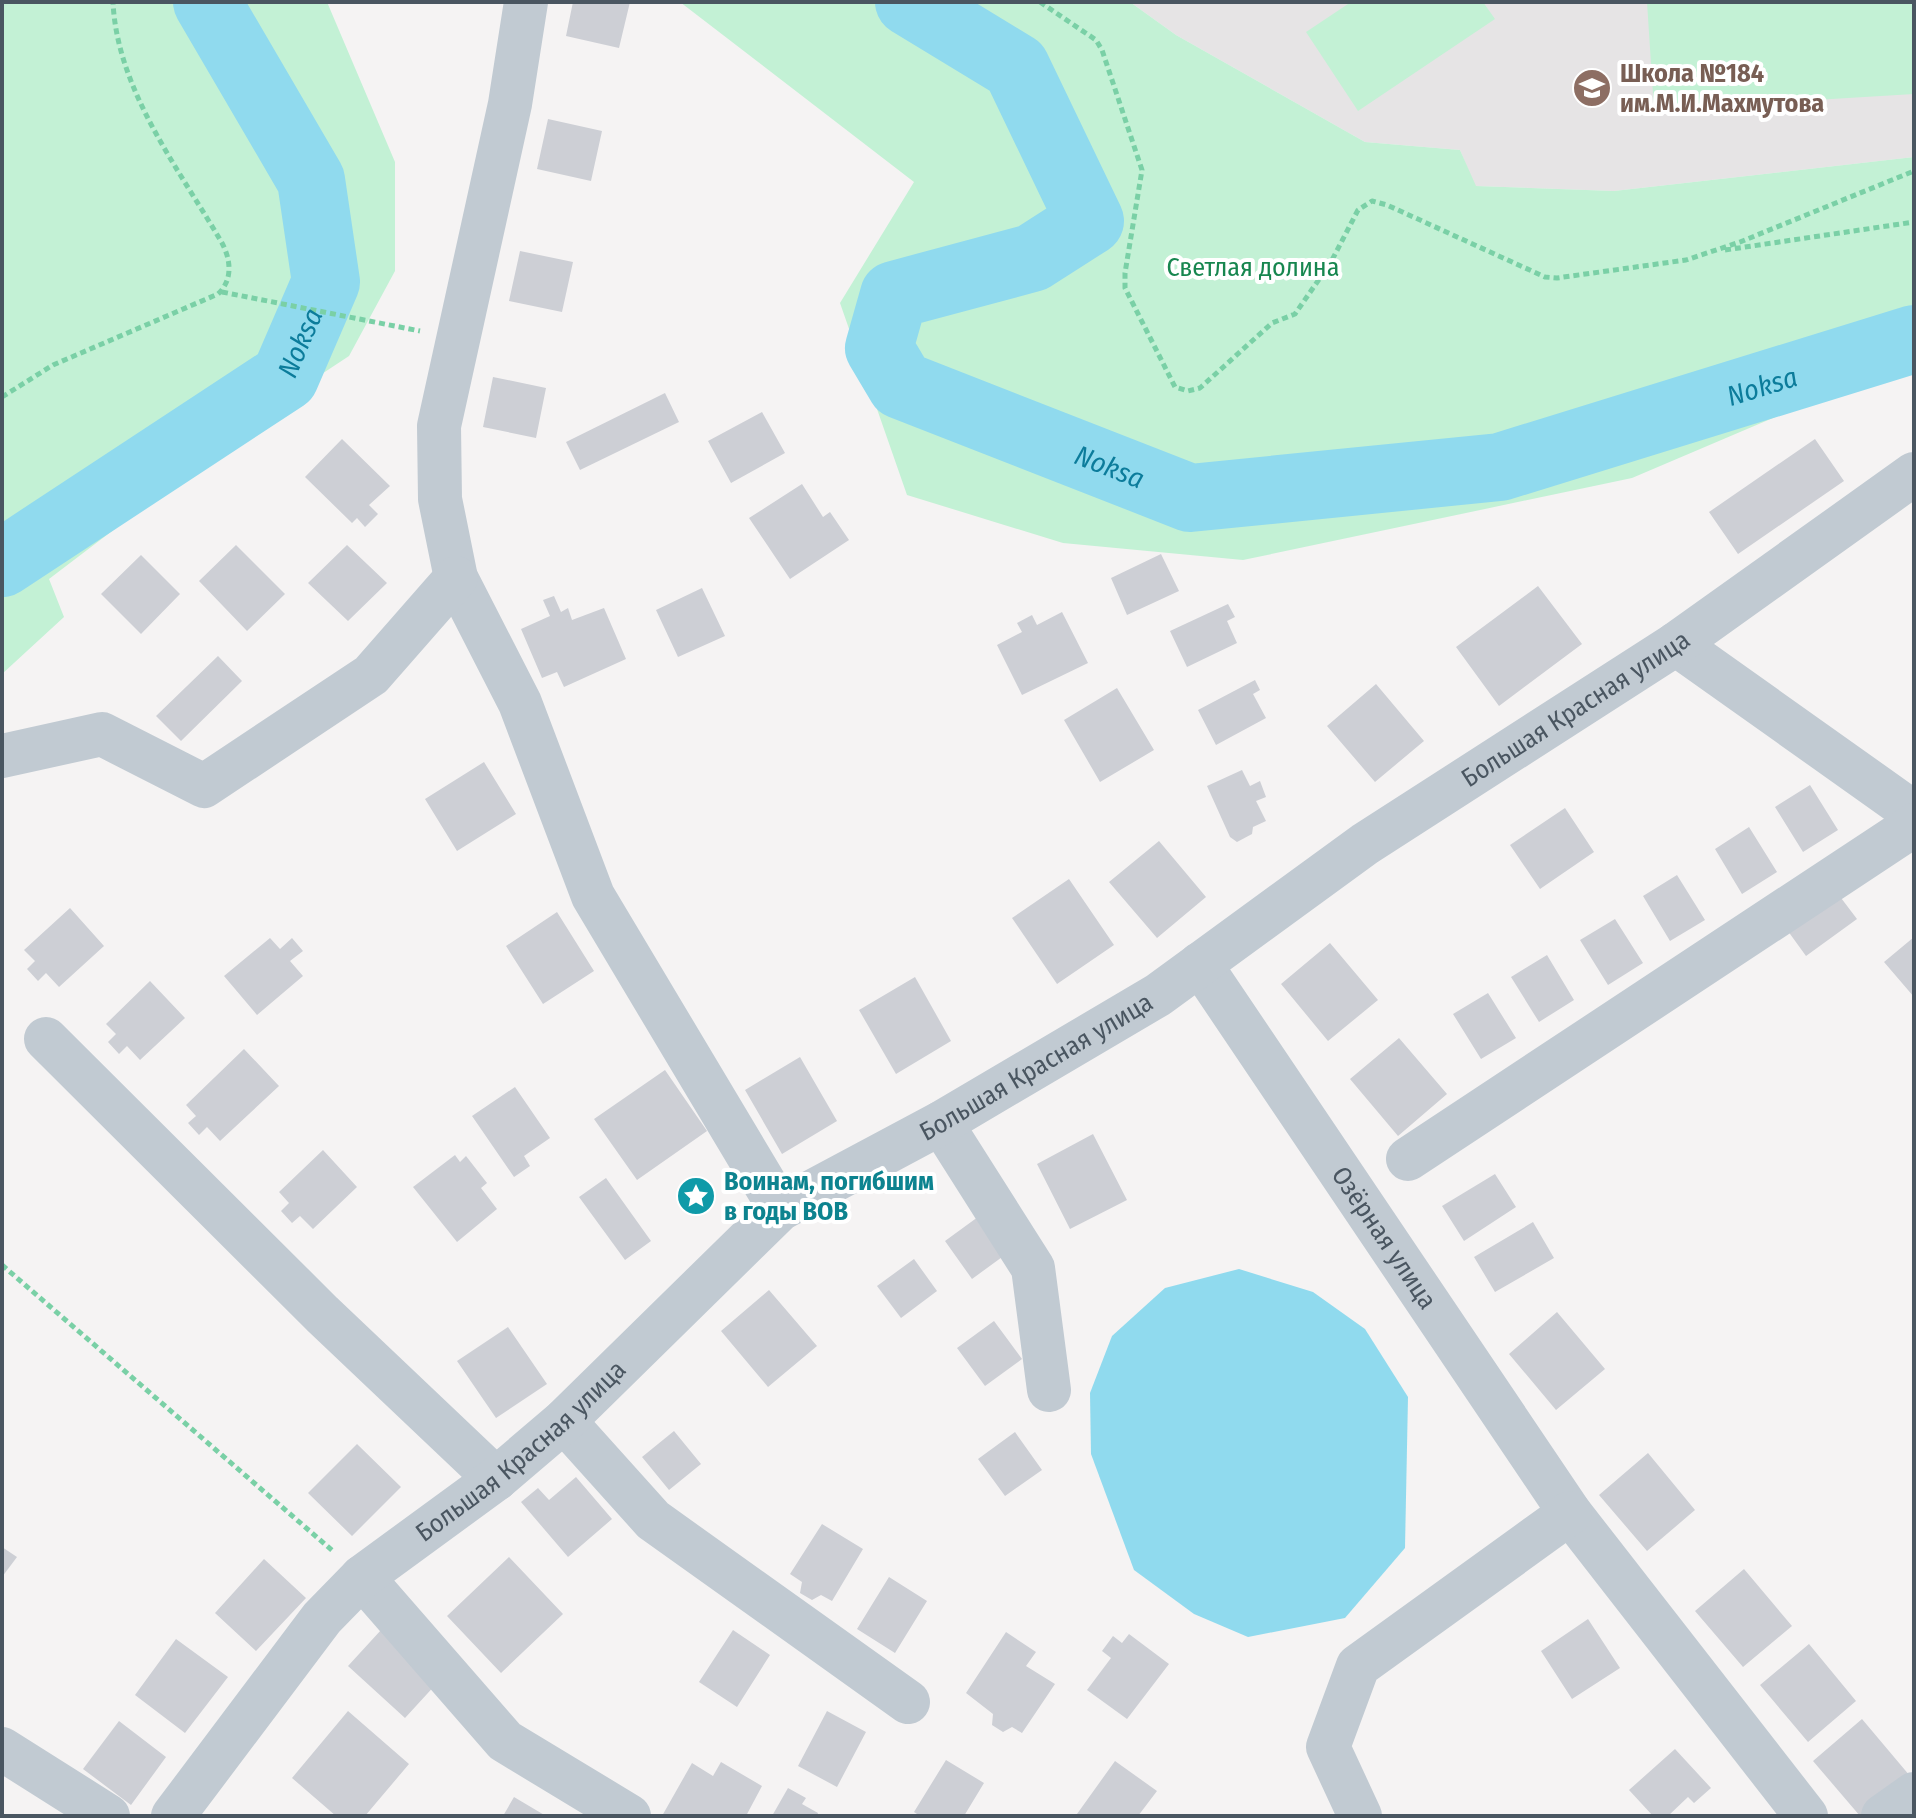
<svg xmlns="http://www.w3.org/2000/svg" width="1916" height="1818" font-family="'Fira Sans Condensed',sans-serif">
<style>
.education{fill:#e6e4e5}
.green{fill:#c3f1d5}
.water{fill:#90daee}
.lines{fill:none;stroke-linecap:round;stroke-linejoin:round}
.river{stroke:#90daee;stroke-width:68}
.building{fill:#cdcfd5}
.path{stroke:#7ad0a6;stroke-width:5;stroke-dasharray:6 4;stroke-linecap:butt}
.minor{stroke:#c1cad2;stroke-width:44}
.labels{text-anchor:middle;stroke-width:8;stroke-linejoin:round;paint-order:stroke}
.education-label{font-size:26px;font-weight:bold;fill:#785e54;stroke:#fff;text-anchor:start}
.park-label{font-size:26px;fill:#17864f;stroke:#fff}
.street-label{font-size:26px;fill:#4a5661;stroke:#fff}
.culture-label{font-size:26px;font-weight:bold;fill:#0d838f;stroke:#fff;text-anchor:start}
.water-label{font-size:28px;font-style:italic;fill:#0c7c9b;stroke:#fff}
</style>
<rect width="100%" height="100%" fill="#f5f3f3"/>
<path class="education" d="M1130 2H1914V157L1614 191 1475 186 1460 150 1365 142 1176 35Z"/>
<path class="green" d="M2 2H327L395 162V271L349 356 296 391 49 579 64 617 2 674Z
M680 2H1130L1176 35 1365 142 1460 150 1476 186 1614 191 1914 157V358L1632 478 1243 560 1063 543 907 495 840 303 914 182Z
M1351 2H1483L1495 19 1358 111 1306 32Z
M1647 2H1914V94L1654 110Z"/>
<path class="water" d="M1239 1269 1313 1292 1365 1329 1408 1397 1405 1548 1345 1618 1248 1637 1194 1614 1134 1570 1091 1454 1090 1393 1112 1336 1165 1288Z"/>
<g class="lines">
<g class="river">
<path id="s1" d="M909 2 1016 67 1090 221 1032 258 894 295 879 348 901 385 1190 498 1500 467 1914 339"/>
<path id="s2" d="M2 563 285 377 326 282 311 180 207 2"/>
</g>
</g>
<path class="building" d="M573 2H630L619 48 566 36Z
M548 119 602 131 591 181 537 169Z
M520 251 573 262 562 312 509 301Z
M493 377 546 388 536 438 483 427Z
M665 393 679 422 580 470 566 442Z
M762 412 785 453 731 483 708 441Z
M342 439 390 486 369 505 378 514 365 527 357 518 352 523 305 477Z
M1815 439 1844 481 1738 554 1709 512Z
M802 484 823 517 830 512 849 540 790 579 749 518Z
M236 545 285 594 247 631 199 581Z
M347 545 387 583 348 621 308 583Z
M1161 554 1179 591 1127 615 1111 578Z
M141 555 180 594 141 634 101 594Z
M1538 586 1582 644 1499 706 1456 647Z
M702 588 725 636 678 657 656 610Z
M554 596 561 612 568 608 572 620 604 608 626 659 564 687 557 672 542 678 521 629 550 616 543 600Z
M1228 604 1235 617 1227 621 1237 643 1187 667 1170 631Z
M1062 612 1088 663 1022 695 997 645 1022 632 1017 623 1032 615 1037 625Z
M218 656 242 681 181 741 156 716Z
M1255 680 1260 690 1253 694 1266 718 1216 745 1198 710Z
M1376 684 1424 741 1375 782 1327 726Z
M1117 688 1154 750 1100 782 1064 720Z
M484 762 516 814 457 851 425 799Z
M1242 770 1250 786 1260 781 1266 797 1256 801 1266 821 1253 827 1252 834 1237 842 1230 837 1207 786Z
M1810 785 1838 830 1803 852 1775 807Z
M1565 808 1594 852 1540 889 1510 845Z
M1749 827 1777 872 1742 894 1715 849Z
M1159 841 1206 897 1157 938 1109 882Z
M1677 875 1705 920 1670 941 1643 896Z
M1069 879 1114 945 1057 984 1012 918Z
M1835 890 1857 919 1806 956 1785 927Z
M70 908 104 946 59 987 46 973 38 981 27 969 35 961 24 950Z
M557 912 594 971 543 1004 506 946Z
M1615 919 1643 963 1608 985 1580 940Z
M1914 937V997L1884 962Z
M270 938 280 949 292 938 303 951 290 961 303 976 257 1015 224 976Z
M1330 943 1378 1000 1328 1041 1281 984Z
M1547 955 1574 1000 1539 1022 1511 977Z
M915 977 951 1041 896 1074 859 1010Z
M150 981 185 1018 140 1060 127 1046 119 1054 108 1042 116 1034 106 1024Z
M1488 993 1516 1038 1481 1059 1453 1014Z
M1399 1038 1447 1094 1398 1136 1350 1079Z
M244 1049 279 1086 220 1141 207 1127 199 1135 188 1123 196 1116 186 1105Z
M800 1057 837 1121 782 1154 745 1090Z
M665 1070 707 1131 637 1180 594 1119Z
M515 1087 550 1138 524 1156 530 1166 514 1177 472 1116Z
M1093 1134 1127 1200 1070 1229 1037 1164Z
M323 1150 357 1187 313 1229 300 1216 292 1223 281 1211 289 1203 279 1192Z
M455 1155 460 1162 466 1156 487 1183 481 1188 497 1209 457 1242 413 1187Z
M1495 1174 1516 1207 1464 1241 1442 1206Z
M606 1178 651 1241 625 1260 579 1197Z
M982 1214 1009 1252 972 1279 945 1241Z
M1533 1222 1554 1258 1495 1292 1474 1257Z
M914 1259 937 1291 901 1318 877 1286Z
M769 1290 817 1346 768 1387 721 1331Z
M1557 1312 1605 1369 1556 1410 1509 1354Z
M994 1321 1022 1359 985 1386 957 1348Z
M508 1327 547 1384 496 1418 457 1361Z
M674 1431 701 1464 669 1490 642 1457Z
M1015 1432 1042 1470 1005 1496 978 1459Z
M357 1444 401 1487 352 1536 308 1493Z
M1648 1453 1695 1510 1647 1551 1599 1495Z
M576 1477 612 1519 568 1557 521 1502 538 1488 549 1500Z
M822 1524 863 1549 832 1601 821 1595 812 1600 800 1593 802 1582 790 1574Z
M2 1547 17 1557 2 1577Z
M509 1557 563 1614 501 1673 447 1616Z
M264 1559 306 1598 256 1651 215 1613Z
M1744 1569 1792 1626 1743 1667 1695 1611Z
M889 1577 927 1601 895 1653 857 1629Z
M1588 1619 1620 1668 1572 1699 1541 1651Z
M381 1630 438 1682 405 1718 348 1666Z
M733 1630 770 1655 737 1707 699 1682Z
M1006 1632 1036 1652 1026 1666 1055 1684 1022 1733 1012 1727 1003 1732 992 1725 993 1714 966 1693Z
M1129 1634 1169 1664 1127 1719 1087 1690 1111 1658 1102 1651 1113 1636 1122 1643Z
M176 1639 228 1677 185 1733 135 1695Z
M1809 1644 1856 1701 1808 1742 1760 1685Z
M348 1711 409 1764 365 1816H336L292 1778Z
M827 1711 866 1732 837 1787 798 1766Z
M1862 1719 1910 1776 1860 1816 1813 1761Z
M119 1721 166 1757 131 1805 83 1769Z
M1675 1749 1711 1788 1694 1803 1688 1797 1668 1816H1653L1629 1790Z
M946 1760 984 1783 964 1816H920L914 1812Z
M1115 1761 1157 1791 1138 1816H1080L1077 1814Z
M721 1762 762 1786 746 1816H662L692 1763 713 1776Z
M788 1788 806 1798 802 1804 818 1813 817 1816H772Z
M514 1797 546 1816H503Z"/>
<g class="lines">
<path class="path" d="M1040 2 1096 40 1102 50 1142 170 1125 273V288L1175 387 1188 391 1200 388 1272 323 1295 314 1331 262 1358 210 1372 201 1387 205 1545 277 1557 278 1686 260 1740 242 1914 171
M1725 250 1914 222
M222 292 420 331
M2 397 53 365 218 294C233 280 231 260 222 243 179 169 117 90 113 2
M2 1265 334 1552"/>
<g class="minor">
<path d="M526 2 510 104 439 426 440 499 456 578 520 703 593 896 780 1209"/>
<path d="M1676 644 1914 813"/>
<path d="M2 756 102 734 204 786 371 675 456 578"/>
<path id="s3" d="M1200 964 1570 1513 1806 1816"/>
<path d="M46 1039 322 1314 496 1479"/>
<path d="M941 1123 1033 1268 1049 1390"/>
<path d="M1408 1159 1914 825"/>
<path d="M564 1421 653 1520 908 1702"/>
<path d="M362 1577 505 1741 629 1816"/>
<path d="M2 1749 108 1816"/>
<path id="s4" d="M173 1816 322 1618 362 1577 496 1479 564 1421 780 1209 941 1123 1158 995 1365 844 1676 644 1914 474"/>
<path d="M1360 1816 1328 1747 1358 1666 1570 1513"/>
<path d="M1883 1816 1914 1794"/>
</g>
</g>
<defs>
<g id="school-disc" transform="scale(2)"><circle r="9.5" fill="#8d6e63" stroke="#fff"/><path d="M0-5L7-2L0 1L-7-2ZM-4 1L0 2.5L4 1V4Q0 6-4 4Z" fill="#fff"/></g>
<g id="sight-disc" transform="scale(2)"><circle r="9.5" fill="#0f9aa8" stroke="#fff"/><path d="M0-6L1.8-2.2L6-1.7L2.9 1.2L3.7 5.4L0 3.3L-3.7 5.4L-2.9 1.2L-6-1.7L-1.8-2.2Z" fill="#fff"/></g>
</defs>
<g fill-rule="evenodd">
<use href="#school-disc" x="1592" y="88"/>
<use href="#sight-disc" x="696" y="1196"/>
</g>
<g class="labels">
<g class="education-label">
<text x="1620" y="82">Школа №184<tspan x="1620" dy="30">им.М.И.Махмутова</tspan></text>
</g>
<g class="park-label">
<text x="1253" y="276">Светлая долина</text>
</g>
<g class="street-label">
<text dy="9" stroke="none"><textPath href="#s4" startOffset="1804">Большая Красная улица</textPath></text>
<text dy="9" stroke="none"><textPath href="#s4" startOffset="1156">Большая Красная улица</textPath></text>
<text dy="9" stroke="none"><textPath href="#s3" startOffset="330">Озёрная улица</textPath></text>
<text dy="9" stroke="none"><textPath href="#s4" startOffset="508">Большая Красная улица</textPath></text>
</g>
<g class="culture-label">
<text x="724" y="1190">Воинам, погибшим<tspan x="724" dy="30">в годы ВОВ</tspan></text>
</g>
<g class="water-label">
<text dy="10" stroke="none"><textPath href="#s2" startOffset="376">Noksa</textPath></text>
<text dy="10" stroke="none"><textPath href="#s1" startOffset="1502">Noksa</textPath></text>
<text dy="10" stroke="none"><textPath href="#s1" startOffset="830">Noksa</textPath></text>
</g>
</g>
<rect width="1916" height="1818" fill="none" stroke="#4a5661" stroke-width="8"/>
</svg>
